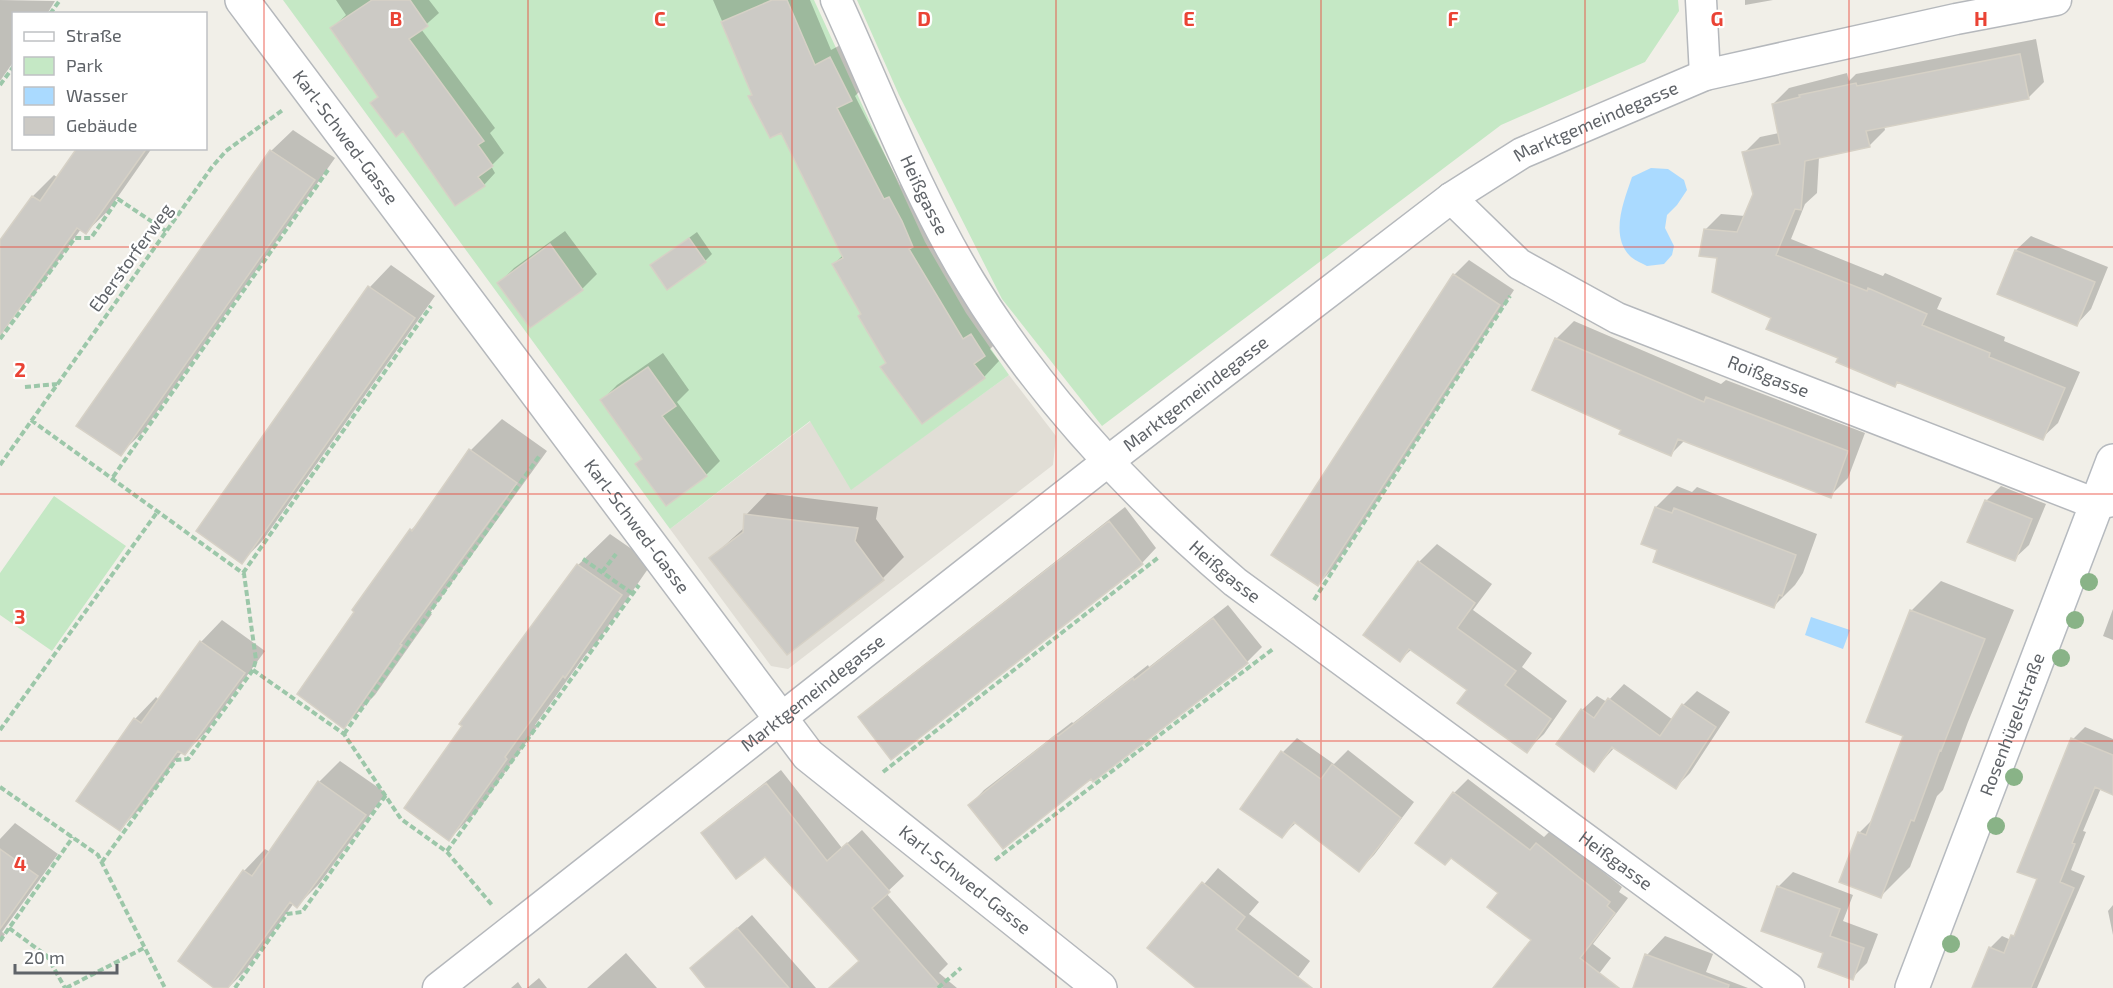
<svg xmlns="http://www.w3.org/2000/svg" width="2113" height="988" font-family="'Exo 2',sans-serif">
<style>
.education{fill:#e1ded6}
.green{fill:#c5e8c5}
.water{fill:#aadaff}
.shadow{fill:#0003}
.building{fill:#cccac5;stroke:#d6d1c6;stroke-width:1.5}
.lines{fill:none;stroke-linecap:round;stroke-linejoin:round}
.minor-casing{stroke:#b5b8bc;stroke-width:33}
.tertiary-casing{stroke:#b5b8bc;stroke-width:36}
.secondary-casing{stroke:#b6babf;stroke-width:36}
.path{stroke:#9cc7a9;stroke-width:4;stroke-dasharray:6 3;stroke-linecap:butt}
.minor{stroke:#fff;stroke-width:30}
.tertiary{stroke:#fff;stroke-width:33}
.secondary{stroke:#fff;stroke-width:33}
.tree{fill:#89b387}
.grid{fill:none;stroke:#ea4335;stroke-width:1.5;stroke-opacity:0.55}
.labels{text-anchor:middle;stroke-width:4.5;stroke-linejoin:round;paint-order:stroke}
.street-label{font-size:18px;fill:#5f6368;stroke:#fff}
.grid-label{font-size:20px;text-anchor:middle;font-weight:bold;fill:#ea4335;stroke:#fff;stroke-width:4.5;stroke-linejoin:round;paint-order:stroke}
</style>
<rect width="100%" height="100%" fill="#f1efe8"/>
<path class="education" d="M1009 375 1056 436 1053 465 788 669 771 666 670 529 811 421 851 489Z"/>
<path class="green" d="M283 0H814L925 242 966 313 1009 375 851 490 810 421 670 529Z
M857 0H1678L1679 11 1645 62 1501 125 1102 426 1002 299 899 95Z
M54 496 126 546 52 651 0 615V573Z"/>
<path class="water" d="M1651 168 1668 169 1684 180 1687 190 1677 205 1667 215 1665 228 1674 246 1672 255 1664 264 1647 266C1642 263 1636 261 1631 257 1609 236 1624 201 1632 177Z
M1811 617 1850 630 1843 649 1805 635Z"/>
<path class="shadow" d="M0 0 55 1 47 14H14V61L0 81Z
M336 0H429L439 13 421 29 495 128 490 133 504 153 491 166 495 173 484 185 379 96 332 28 346 15Z
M713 0H810L831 50 846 42 867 84 855 96 900 185 905 182 928 230 925 234 979 325 987 319 1000 339 990 349 999 361 984 377 887 362 834 264 843 255 782 131 750 97 753 93Z
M1745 0H1773L1745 5Z
M2036 39 2044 82 2028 98 1884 126 1885 130 1869 146 1819 157 1817 193 1805 204 1791 239 1883 276 1885 273 1942 298 1937 309 2005 337 2004 341 2080 372 2058 423 2042 438 1899 381 1895 386 1840 357 1773 317 1719 256 1705 230 1721 214 1745 216 1754 194 1744 153 1760 137 1779 133 1773 104 1789 88 1847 73 1849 81 1856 74Z
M293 130 335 158 142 433 120 454 271 151Z
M79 148H152L108 211 86 232 81 229 33 296 12 317 0 309V243L33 196 54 175 58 178Z
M565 231 597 274 582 289 531 326 499 283 514 268Z
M697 232 712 254 705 261 652 265Z
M2031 236 2108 267 2091 309 2077 324 2016 250Z
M1469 260 1514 290 1333 569 1318 584 1273 555 1454 275Z
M391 265 435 296 263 540 242 562 198 530 370 287Z
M1574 321 1721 384 1726 380 1865 433 1848 478 1830 496 1685 440 1671 454 1556 339Z
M663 353 689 390 677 402 720 461 706 475 637 464 643 458 602 400 617 385Z
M502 419 547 451 430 613 432 614 375 695 344 727 356 612 354 610 411 530 423 519 471 450Z
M1677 486 1692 492 1697 487 1817 534 1803 573 1795 585 1774 606 1656 507Z
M2001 486 2046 504 2029 545 2014 559 1986 501Z
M767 493 878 507 876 519 904 557 883 578 788 653 711 558 745 527 746 515Z
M1125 507 1156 548 1142 563 860 717 875 703Z
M610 534 652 563 596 644 586 654 535 725 537 727 480 808 449 839 464 725 461 724 578 565Z
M1437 544 1492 584 1473 610 1532 653 1522 667 1567 701 1544 734 1526 751 1469 690 1412 649 1400 660 1365 635 1419 562Z
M1941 581 2014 610 1968 722 1943 790 1937 796 1910 867 1880 897 1859 833 1874 818 1904 735 1911 611Z
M1228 605 1262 647 1247 662 1170 723 1091 777 970 805 984 790 1072 722 1073 723 1148 665 1149 667Z
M2113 609V640L2103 636Z
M222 620 265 651 206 732 185 753 182 752 141 808 120 829 78 800 135 719 156 697 159 700 201 642Z
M1624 684 1673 720 1683 705 1697 691 1730 712 1690 773 1676 787 1615 747 1594 770 1582 710 1597 696 1607 702Z
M2085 727 2113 739V793L2101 788 2083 831 2086 832 2071 870 2085 876 2037 988H1980L1990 948 2002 936 2011 940 2018 930 2039 878 2073 739Z
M1297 738 1334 764 1348 750 1414 802 1374 855 1359 870 1297 822 1282 836 1283 752Z
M340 761 386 793 319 884 297 906 294 903 244 972 228 988H216L244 871 265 849 270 852 319 782Z
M781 770 842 848 862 830 904 876 886 893 948 964 939 973 957 988H829L860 960 765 855 703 834 718 819Z
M1468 779 1544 837 1551 830 1622 887 1619 892 1628 898 1593 944 1611 958 1588 988H1515L1533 940 1500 892 1452 857 1417 842 1454 793Z
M15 823 58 854 2 932 5 934 0 941V839Z
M1218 868 1259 902 1249 914 1310 961 1290 988H1198L1149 948Z
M1793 872 1853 895 1843 921 1878 934 1867 963 1852 978 1825 952 1778 887Z
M2113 905V935L2108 911Z
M752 915 816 988H708L692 968Z
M1665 936 1713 954 1706 972 1748 988H1634L1647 955Z
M626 953 657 988H587Z
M539 978 547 988H527Z
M518 982 522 988H511Z"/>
<path class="building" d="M372 0H410L428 26 409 39 484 141 478 145 493 166 478 177 485 186 455 206 403 131 396 137 370 103 378 97 330 28Z
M772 0H787L815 65 830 57 852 101 837 108 884 199 889 197 902 221 913 247 909 249 963 339 971 334 985 356 974 364 985 378 922 424 880 367 886 363 858 316 861 314 832 264 843 258 781 133 770 138 748 96 752 95 721 22Z
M2020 54 2029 99 1866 131 1870 147 1805 161 1801 210 1795 209 1776 255 1867 291 1868 288 1927 314 1922 325 1990 353 1989 357 2065 388 2043 440 1897 382 1895 387 1836 362 1838 358 1766 329 1771 318 1712 292 1717 258 1699 256 1704 229 1737 232 1753 194 1742 152 1780 144 1772 104 1800 97 1799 95 1856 83 1857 86Z
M77 148H147L86 234 77 228 0 336V240L32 196 40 201Z
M270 150 315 180 121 456 76 426Z
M689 238 706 262 667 290 650 265Z
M550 244 583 290 530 328 497 283Z
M2015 250 2095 282 2077 326 1997 294Z
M1453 274 1500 305 1318 586 1271 555Z
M368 286 415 318 242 564 196 531Z
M1555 338 1704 402 1706 397 1848 451 1831 498 1678 439 1671 456 1619 434 1621 430 1532 390Z
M648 367 676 406 662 416 707 476 666 506 635 464 642 459 600 400Z
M469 449 517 483 400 644 402 645 344 729 297 694 354 612 352 610 410 529 412 531Z
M1985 500 2032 519 2015 561 1967 542Z
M1655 507 1672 513 1674 508 1796 555 1782 596 1779 595 1774 608 1653 562 1657 550 1641 544Z
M744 514 858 528 855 541 884 580 787 655 709 558 743 532Z
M1109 521 1143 564 891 760 858 717Z
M1418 561 1475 603 1457 628 1516 671 1505 685 1551 719 1527 753 1457 703 1467 690 1409 649 1400 662 1363 635Z
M577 564 622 595 565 678 563 676 505 757 507 759 449 841 404 808 462 726 459 724Z
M1910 610 1985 639 1941 751 1940 750 1914 821 1911 820 1881 898 1839 882 1858 832 1866 835 1903 736 1866 722Z
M1213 618 1248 663 1093 782 1091 779 1003 849 968 805 1056 735 1058 736 1133 678 1134 680Z
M200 641 245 673 185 755 178 751 120 831 76 801 134 718 141 723Z
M1608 698 1660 736 1682 704 1716 727 1676 789 1612 747 1594 772 1556 744 1581 709 1594 718Z
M2071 738 2113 755V795L2095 787 2072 843 2075 844 2060 882 2074 888 2031 988H1972L1989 947 2004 953 2011 935 2014 936 2037 879 2017 872Z
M1281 751 1321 779 1332 764 1401 818 1359 872 1294 822 1282 838 1240 809Z
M318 781 366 815 297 908 290 902 228 988H214L178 961 243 870 252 876Z
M766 783 827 861 847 843 890 892 872 908 942 988H829L859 961 765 857 736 879 701 833Z
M1453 792 1530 850 1536 843 1610 902 1607 906 1615 913 1580 958 1619 988H1493L1531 940 1487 907 1498 893 1451 858 1445 865 1415 843Z
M0 849 38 876 0 929Z
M1202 882 1245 917 1236 929 1312 988H1196L1147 948Z
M1777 886 1840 909 1830 936 1864 948 1853 980 1818 967 1823 953 1761 931Z
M737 928 789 988H706L690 968Z
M1645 954 1729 985 1728 988H1633Z"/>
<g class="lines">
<g class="minor-casing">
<g id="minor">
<path id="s1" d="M836 0C879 94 917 195 971 283 1041 398 1133 495 1235 582L1789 988"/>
<path d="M1701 0 1705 75"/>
<path id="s2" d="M1451 198 1519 264 1617 318 2096 504 2113 501"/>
<path id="s3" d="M438 988 1107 462 1451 198 1522 153 1705 75 1956 19 2056 0"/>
</g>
</g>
<g class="tertiary-casing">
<g id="tertiary">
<path id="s4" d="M242 0 808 755 1100 988"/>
</g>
</g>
<g class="secondary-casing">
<g id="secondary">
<path id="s5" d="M1912 988 2113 461"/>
</g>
</g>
<path class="path" d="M50 14 60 0
M0 85 14 66
M0 339 75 238H91L118 199 166 231
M25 387 57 384
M31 420 244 574 256 660 253 670 188 759 176 760 102 862
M0 465 212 167 226 151 284 109
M113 477 328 170
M583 559 633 594
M602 572 616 554
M243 573 431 306
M1314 600 1510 296
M253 670 344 734 401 819 447 852 492 905
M0 730 158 511
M344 734 540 455
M883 772 1159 557
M0 787 98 855 165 988
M447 851 639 585
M995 860 1273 649
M9 928 47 956 65 988
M0 941 73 837
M66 988 144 948
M235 988 287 914 302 912 386 795
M938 988 961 968"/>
<use href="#minor" class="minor"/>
<use href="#tertiary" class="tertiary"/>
<use href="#secondary" class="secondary"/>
</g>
<g class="tree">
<circle cx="2089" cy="582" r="9"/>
<circle cx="2075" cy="620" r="9"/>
<circle cx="2061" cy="658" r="9"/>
<circle cx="2014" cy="777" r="9"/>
<circle cx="1996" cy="826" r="9"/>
<circle cx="1951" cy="944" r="9"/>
</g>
<path class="grid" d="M264 0V988M528 0V988M792 0V988M1056 0V988M1321 0V988M1585 0V988M1849 0V988M0 247H2113M0 494H2113M0 741H2113"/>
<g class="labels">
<g class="street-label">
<text dy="6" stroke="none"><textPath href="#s3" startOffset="1449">Marktgemeindegasse</textPath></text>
<text dy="6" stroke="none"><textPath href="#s4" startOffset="172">Karl-Schwed-Gasse</textPath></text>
<text dy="6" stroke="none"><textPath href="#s1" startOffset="214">Heißgasse</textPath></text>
<text transform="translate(131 258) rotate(-54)" y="6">Eberstorferweg</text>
<text dy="6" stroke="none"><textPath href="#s2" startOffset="369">Roißgasse</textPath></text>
<text dy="6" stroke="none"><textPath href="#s3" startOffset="963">Marktgemeindegasse</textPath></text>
<text dy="6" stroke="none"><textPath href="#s4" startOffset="658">Karl-Schwed-Gasse</textPath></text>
<text dy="6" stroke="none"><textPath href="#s1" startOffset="700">Heißgasse</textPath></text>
<text dy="6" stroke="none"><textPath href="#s3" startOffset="477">Marktgemeindegasse</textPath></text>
<text dy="6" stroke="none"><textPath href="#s5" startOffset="282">Rosenhügelstraße</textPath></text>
<text dy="6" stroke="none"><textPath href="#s1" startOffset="1186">Heißgasse</textPath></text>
<text dy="6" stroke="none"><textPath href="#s4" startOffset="1144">Karl-Schwed-Gasse</textPath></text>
</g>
</g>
<g class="grid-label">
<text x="396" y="26">B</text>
<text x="660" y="26">C</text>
<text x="924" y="26">D</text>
<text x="1189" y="26">E</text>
<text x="1453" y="26">F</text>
<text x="1717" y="26">G</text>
<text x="1981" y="26">H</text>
<text x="20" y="377">2</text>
<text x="20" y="624">3</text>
<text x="20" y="871">4</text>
</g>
<rect x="12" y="12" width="195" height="138" fill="#ffffff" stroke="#bfc1c3" stroke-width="1.5"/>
<rect x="24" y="32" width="30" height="9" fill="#ffffff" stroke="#bfc1c3" stroke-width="1.5"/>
<text x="66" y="42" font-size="18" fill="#5f6368">Straße</text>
<rect x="24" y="57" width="30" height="18" fill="#c5e8c5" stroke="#bfc1c3" stroke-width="1.5"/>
<text x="66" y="72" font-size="18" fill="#5f6368">Park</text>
<rect x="24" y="87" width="30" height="18" fill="#aadaff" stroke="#bfc1c3" stroke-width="1.5"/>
<text x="66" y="102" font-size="18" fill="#5f6368">Wasser</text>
<rect x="24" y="117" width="30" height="18" fill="#cccac5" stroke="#bfc1c3" stroke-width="1.5"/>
<text x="66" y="132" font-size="18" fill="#5f6368">Gebäude</text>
<path d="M15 964v9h102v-9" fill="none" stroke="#5f6368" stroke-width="3"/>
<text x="24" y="964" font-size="18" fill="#5f6368" stroke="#ffffff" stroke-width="4.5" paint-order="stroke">20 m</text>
</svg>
